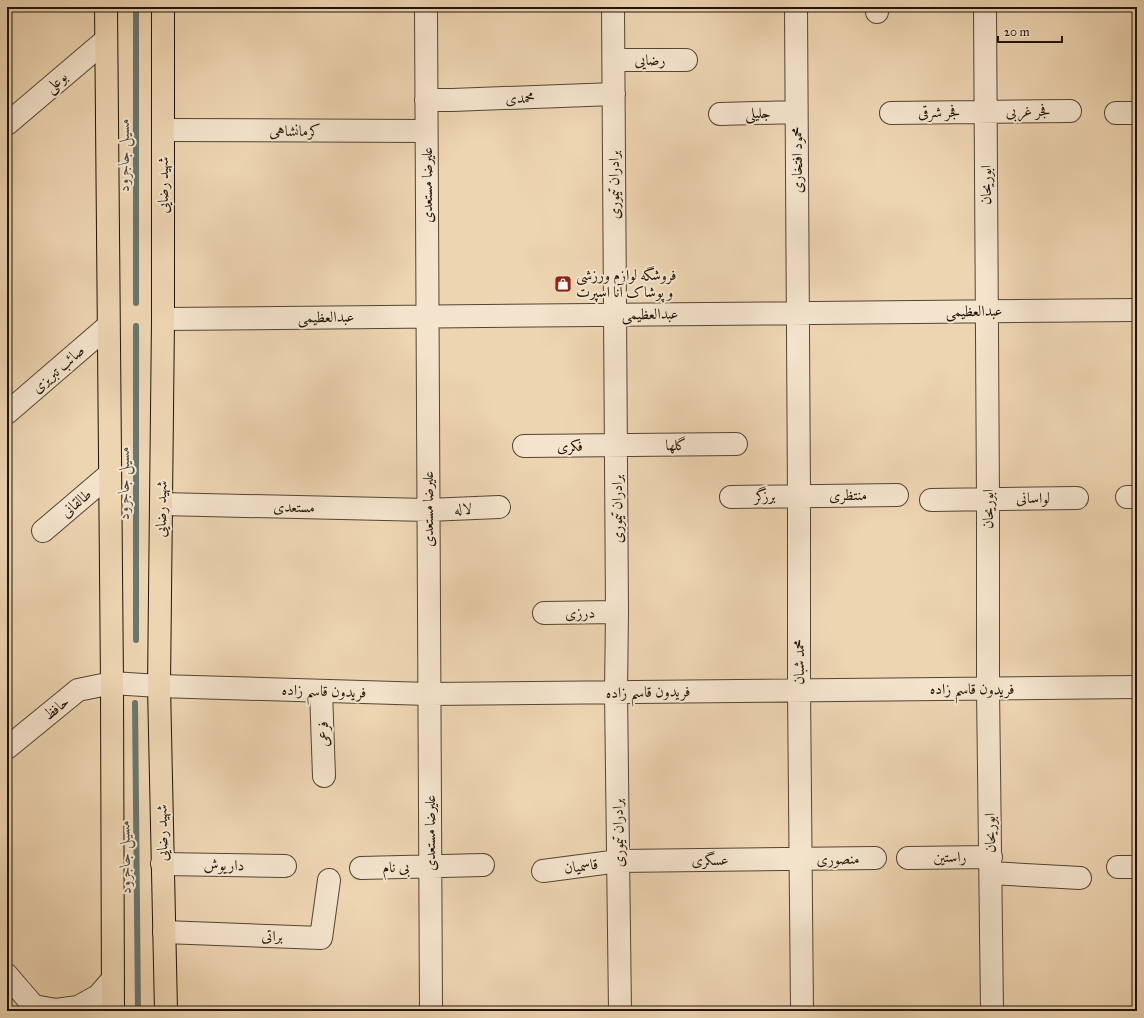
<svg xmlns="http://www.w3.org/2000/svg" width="1144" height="1018" font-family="'IM FELL Great Primer',Amiri,serif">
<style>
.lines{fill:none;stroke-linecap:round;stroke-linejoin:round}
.stream{stroke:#6a766e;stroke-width:6}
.minor-casing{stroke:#544433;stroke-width:24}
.major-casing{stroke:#201409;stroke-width:24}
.minor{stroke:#f4e4cd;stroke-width:22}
.major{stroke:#eed5b2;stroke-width:22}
.labels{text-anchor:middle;stroke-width:4;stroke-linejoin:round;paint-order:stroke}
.street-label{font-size:15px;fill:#201409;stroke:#f4e4cd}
.poi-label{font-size:15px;fill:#201409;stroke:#f4e4cd;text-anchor:start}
.water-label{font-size:16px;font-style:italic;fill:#4b4d44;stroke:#f4e4cd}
</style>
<rect width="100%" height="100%" fill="#eed5b2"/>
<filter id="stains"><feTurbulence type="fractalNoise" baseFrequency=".005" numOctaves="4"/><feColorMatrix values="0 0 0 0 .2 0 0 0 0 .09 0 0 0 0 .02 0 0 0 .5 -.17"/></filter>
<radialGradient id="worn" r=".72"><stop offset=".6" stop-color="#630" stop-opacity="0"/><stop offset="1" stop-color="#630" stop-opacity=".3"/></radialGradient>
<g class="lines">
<path class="stream" d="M136 7V303
M136 326V640
M135 703 138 1011"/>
<g class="minor-casing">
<path id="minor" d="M426 7 431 1011
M613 7 617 612 616 692 620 1011
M796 7 799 496V690L802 1011
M877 7V12
M985 7 988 499V689L992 1011
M614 60H686
M426 100H452L614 94
M891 113 1070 111
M1116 113H1137
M720 114 796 112
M7 124 106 40
M163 130 426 131
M163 319 1137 310
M7 413 108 326
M524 446 736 444
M731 497 897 495
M1127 497H1137
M931 500 1077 498
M161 504 428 510 499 507
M43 531 110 474
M544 613 617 612
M321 691 324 776
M7 748 78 690 112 683 159 686 429 694 1137 687
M908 858 991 857
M162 864 285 866
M1118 867H1137
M361 868 483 865
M543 871 619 861 875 858
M991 873 1080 878
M164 932 321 938 329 880
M7 975 38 1011
M29 1011 34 1006 56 1010 78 1007 98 996 113 979"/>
</g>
<g class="major-casing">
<path id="major" d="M106 7 112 683 113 1011
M163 7V319L159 686 166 1011"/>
</g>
<use href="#minor" class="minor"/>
<use href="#major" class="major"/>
</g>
<defs>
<g id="shop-square" transform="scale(0.9)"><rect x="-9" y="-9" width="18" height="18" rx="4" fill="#8f2418" stroke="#f4e4cd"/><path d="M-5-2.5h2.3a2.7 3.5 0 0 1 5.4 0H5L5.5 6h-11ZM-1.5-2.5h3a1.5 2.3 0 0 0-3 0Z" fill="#fff"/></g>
</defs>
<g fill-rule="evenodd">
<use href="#shop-square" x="563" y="284"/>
</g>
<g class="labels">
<g class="street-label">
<text x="650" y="65">رضایی</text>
<text transform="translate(56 82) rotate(-41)" y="5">بوعلی</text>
<text transform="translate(520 98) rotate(-2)" y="5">محمدی</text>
<text transform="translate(1028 111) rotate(-1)" y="5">فجر غربی</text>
<text transform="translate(939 112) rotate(-1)" y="5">فجر شرقی</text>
<text transform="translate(758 113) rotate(-1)" y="5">جلیلی</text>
<text x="295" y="136">کرمانشاهی</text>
<text transform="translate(797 160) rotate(-90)" y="5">محمود افتخاری</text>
<text transform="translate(163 185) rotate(-90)" y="5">شهید رضایی</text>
<text transform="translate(427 185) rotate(-90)" y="5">علیرضا مستعدی</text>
<text transform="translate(614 185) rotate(-90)" y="5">برادران تیموری</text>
<text transform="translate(986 185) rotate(-90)" y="5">ابوریحان</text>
<text transform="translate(974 311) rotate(-1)" y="5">عبدالعظیمی</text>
<text transform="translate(650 314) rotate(-1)" y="5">عبدالعظیمی</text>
<text transform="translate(326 317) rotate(-1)" y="5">عبدالعظیمی</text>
<text transform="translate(58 369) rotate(-41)" y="5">صائب تبریزی</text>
<text transform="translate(676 445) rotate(-1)" y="5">گلها</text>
<text x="570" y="451">فکری</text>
<text x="848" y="500">منتظری</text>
<text transform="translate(765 496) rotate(-1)" y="5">برزگر</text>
<text x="1033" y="503">لواسانی</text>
<text transform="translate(76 503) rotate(-40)" y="5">طالقانی</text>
<text transform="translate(294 507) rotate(1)" y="5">مستعدی</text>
<text transform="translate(161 509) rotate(-89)" y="5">شهید رضایی</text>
<text transform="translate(428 509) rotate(-90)" y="5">علیرضا مستعدی</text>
<text transform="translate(463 509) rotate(-2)" y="5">لاله</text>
<text transform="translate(617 509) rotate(-90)" y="5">برادران تیموری</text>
<text transform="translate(988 509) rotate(-90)" y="5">ابوریحان</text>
<text transform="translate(580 613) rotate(-1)" y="5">درزی</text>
<text transform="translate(799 662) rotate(-90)" y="5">محمد شبان</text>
<text x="972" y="694">فریدون قاسم زاده</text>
<text transform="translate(324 691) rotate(2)" y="5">فریدون قاسم زاده</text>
<text transform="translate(648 692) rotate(-1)" y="5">فریدون قاسم زاده</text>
<text transform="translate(56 708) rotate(-39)" y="5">حافظ</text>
<text transform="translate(323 734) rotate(-92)" y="5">فرعی</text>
<text transform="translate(162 833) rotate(-91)" y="5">شهید رضایی</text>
<text transform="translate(430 833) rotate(-90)" y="5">علیرضا مستعدی</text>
<text transform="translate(618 833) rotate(-91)" y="5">برادران تیموری</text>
<text transform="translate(990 833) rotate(-91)" y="5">ابوریحان</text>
<text x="950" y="862">راستین</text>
<text transform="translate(838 859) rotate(-1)" y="5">منصوری</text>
<text transform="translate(710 860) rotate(-1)" y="5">عسگری</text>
<text transform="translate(224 865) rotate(1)" y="5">داریوش</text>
<text transform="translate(581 866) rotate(-8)" y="5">قاسمیان</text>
<text transform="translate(396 867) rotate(-2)" y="5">بی نام</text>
<text transform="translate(272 936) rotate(2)" y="5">براتی</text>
</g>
<g class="poi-label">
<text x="576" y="280">فروشگه لوازم ورزشی<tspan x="576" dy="17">و پوشاک آنا اسپرت</tspan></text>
</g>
<g class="water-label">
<text transform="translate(123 155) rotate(-90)" y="6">مسیل جاجرود</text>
<text transform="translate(123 483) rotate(-90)" y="6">مسیل جاجرود</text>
<text transform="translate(124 857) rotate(-91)" y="6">مسیل جاجرود</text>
</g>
</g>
<rect width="1144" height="1018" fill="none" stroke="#eed5b2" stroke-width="24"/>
<rect x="8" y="8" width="1128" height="1002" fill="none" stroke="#201409" stroke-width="2"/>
<rect x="12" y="12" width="1120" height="994" fill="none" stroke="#201409"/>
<path d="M998 36v6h64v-6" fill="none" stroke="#201409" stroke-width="2"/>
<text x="1004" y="36" font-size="12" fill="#201409" stroke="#f4e4cd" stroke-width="3" paint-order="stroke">20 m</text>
<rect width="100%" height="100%" filter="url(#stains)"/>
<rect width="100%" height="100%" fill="url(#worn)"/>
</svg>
